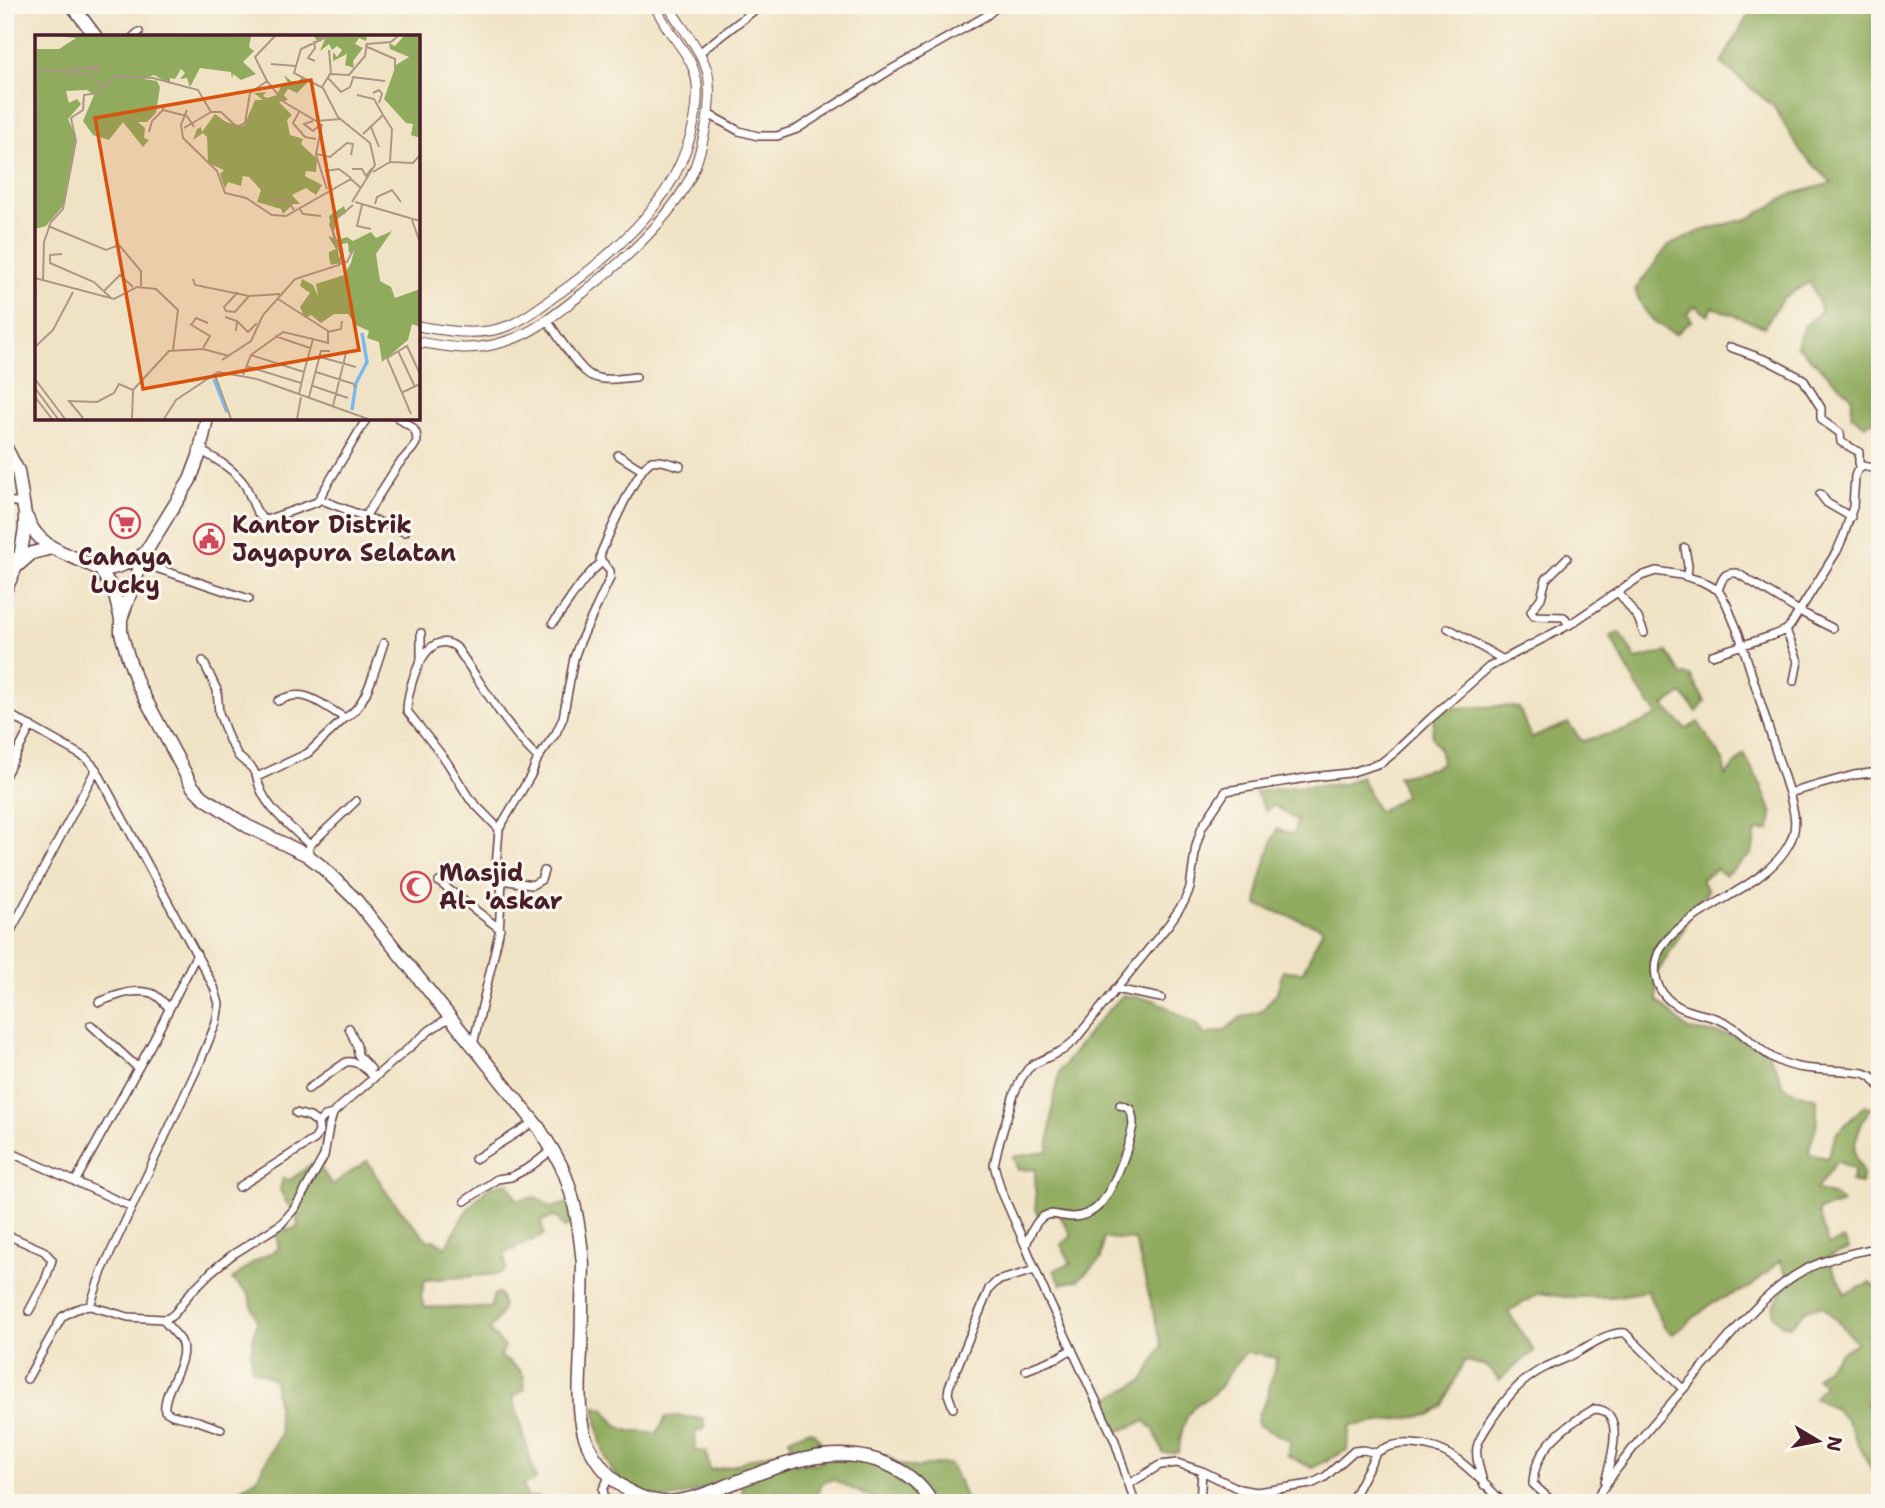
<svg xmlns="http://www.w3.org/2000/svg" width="1885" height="1508" font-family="'Shantell Sans',sans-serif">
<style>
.forest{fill:#90ab5e;stroke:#6d6544;stroke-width:2}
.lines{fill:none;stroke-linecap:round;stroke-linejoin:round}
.stream{stroke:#7ab8ee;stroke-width:2.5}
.minor-casing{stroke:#633c42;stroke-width:10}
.tertiary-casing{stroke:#633c42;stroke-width:11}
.trunk-casing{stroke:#633c42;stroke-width:15}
.minor{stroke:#fff;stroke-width:7}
.tertiary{stroke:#fff;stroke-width:9}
.trunk{stroke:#fff;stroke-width:12}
.labels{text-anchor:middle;stroke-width:6;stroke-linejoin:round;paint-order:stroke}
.poi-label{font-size:24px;font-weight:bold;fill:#4a1f2b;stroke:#fbf7ec;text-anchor:start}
.inset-river{fill:none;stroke:#7ab8ee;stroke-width:3.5}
.inset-road{fill:none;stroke:#ae9587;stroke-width:2}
.view{fill:#d8530f;fill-opacity:0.15;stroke:#d8530f;stroke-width:3.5}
.inset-edge{fill:none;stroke:#4a1f2b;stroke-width:3.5}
</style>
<rect width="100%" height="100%" fill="#fbf7ec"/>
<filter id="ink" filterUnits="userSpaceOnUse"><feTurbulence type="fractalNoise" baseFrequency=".0143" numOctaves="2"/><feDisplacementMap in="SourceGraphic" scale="14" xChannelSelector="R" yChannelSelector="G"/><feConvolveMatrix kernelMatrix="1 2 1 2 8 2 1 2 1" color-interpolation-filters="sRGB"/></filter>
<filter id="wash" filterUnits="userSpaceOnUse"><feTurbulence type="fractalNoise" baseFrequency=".00686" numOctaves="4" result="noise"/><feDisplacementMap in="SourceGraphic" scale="28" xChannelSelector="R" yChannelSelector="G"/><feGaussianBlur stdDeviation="1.57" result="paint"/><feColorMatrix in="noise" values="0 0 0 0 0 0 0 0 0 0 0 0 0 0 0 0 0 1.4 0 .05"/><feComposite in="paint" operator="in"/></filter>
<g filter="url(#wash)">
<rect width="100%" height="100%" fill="#f0e3c5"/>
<path class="forest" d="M1754 5H1880V419L1864 425 1851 415 1852 397 1797 346 1803 328 1822 310 1810 282 1783 298 1764 327 1713 307 1708 316 1696 306 1687 313 1692 320 1676 334C1653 324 1644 314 1635 290L1668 246 1701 231 1750 218 1792 194 1832 183 1800 151 1774 107 1721 63Z
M1620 633 1636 659 1667 652 1682 675 1691 676 1705 702 1697 712 1682 693 1664 706 1686 729 1698 722 1724 762 1725 776 1744 754 1762 787 1772 814 1770 830 1756 831 1752 854 1725 875 1716 869 1701 880 1708 891 1688 912 1685 927 1656 975 1657 1000 1688 1030 1730 1035 1765 1049 1777 1069 1783 1086C1794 1093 1805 1095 1817 1099V1123L1810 1146 1809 1154 1827 1158 1837 1133 1864 1106 1870 1108C1863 1120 1851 1142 1856 1157 1860 1170 1864 1169 1861 1184L1851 1182 1855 1170 1837 1161 1816 1190 1834 1196 1843 1203 1818 1211 1828 1245 1844 1239 1849 1249 1828 1257 1845 1294 1870 1283 1880 1289V1329L1876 1335 1880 1349V1384C1864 1399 1862 1409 1880 1423V1448L1876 1457 1880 1459V1466L1873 1473 1847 1421 1835 1409 1814 1398 1824 1385 1816 1378 1839 1354 1857 1342 1823 1306 1809 1308 1790 1326 1782 1325 1773 1315V1306L1790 1280 1780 1260 1751 1287 1714 1302 1673 1334 1664 1327 1647 1291 1612 1297H1564L1539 1293 1508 1312 1534 1351 1499 1380 1487 1366 1464 1361 1443 1405 1430 1415 1350 1426 1347 1450 1312 1468 1287 1455 1291 1441 1257 1425 1258 1414 1266 1401 1277 1358 1247 1352C1234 1363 1227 1377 1217 1390 1210 1399 1201 1400 1195 1406 1183 1418 1180 1436 1179 1452L1163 1453 1154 1430 1145 1421 1114 1433 1103 1401 1143 1381 1162 1346 1135 1240 1103 1238 1101 1259 1078 1280 1061 1284 1054 1270 1071 1263 1061 1244 1072 1236 1056 1209 1039 1216 1036 1208 1035 1169 1018 1170 1013 1157 1048 1151 1054 1095 1060 1071 1095 1025 1123 995 1154 1000 1199 1026 1204 1035 1224 1031 1240 1018 1262 1011 1277 992 1283 971 1303 972 1323 928 1257 905C1259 878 1267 855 1277 829L1293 834 1297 821 1274 805 1266 810 1255 792 1295 787 1345 784 1361 776 1378 812 1405 796 1398 776 1433 768 1442 762 1439 749 1432 736 1434 716 1451 708 1506 706 1519 708 1531 738 1568 723 1582 741 1625 730 1658 715 1639 690 1610 636Z
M367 1161 389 1196 428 1241 435 1240 446 1247 464 1214 475 1201 489 1187 508 1182 517 1200 536 1197 552 1208 571 1202 575 1220 564 1228 559 1220 554 1217 541 1221 544 1235 505 1253 506 1270 499 1274 425 1280 421 1296 424 1307 490 1308 494 1295 499 1293C508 1308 499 1317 489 1330L504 1346 501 1357C515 1367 528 1371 524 1390L513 1397 536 1480 523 1485 527 1498 538 1497 541 1503H202L230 1496 257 1478 280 1434 274 1379 252 1369 251 1351 257 1321 248 1293 232 1280 252 1263 279 1248 275 1231 282 1225 287 1231 298 1227 297 1211 288 1205 280 1190 283 1178 290 1180 312 1164 320 1167 332 1185Z
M595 1407 605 1409C620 1435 630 1432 657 1433L666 1417 677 1416 704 1419V1429L695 1432 696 1451 706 1452 710 1470 729 1467 759 1456 793 1449 789 1439 807 1431 813 1432 821 1442 812 1448 794 1455 795 1465 818 1463 830 1449H845L877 1456H889L898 1464 918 1468 935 1464H949L958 1479 967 1503H887L867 1496 834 1480 823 1481 817 1493 810 1499 776 1489 774 1503H739L740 1495 743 1489 738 1480C722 1484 706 1488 690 1493 684 1495 676 1498 669 1498 610 1497 601 1456 595 1407Z"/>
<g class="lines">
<path class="stream" d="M5 495 13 496"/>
</g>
</g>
<g filter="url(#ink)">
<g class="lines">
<g class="minor-casing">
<path id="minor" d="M133 37 139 32
M699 53 761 5
M708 114 739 131 758 136H777L797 129 892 69 986 16 999 5
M547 320C556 333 579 371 592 376 605 382 623 378 636 377
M1730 347 1769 361 1803 379 1821 408V418L1823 421 1840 433 1841 442 1859 452V468
M200 450C216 459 234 469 245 485 251 496 254 512 264 520L269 519 317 502 367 418
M618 455 642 470
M1820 494 1827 503 1851 517
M319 499 405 532
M5 501 23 503
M365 517 398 465 413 448 417 441 416 433 413 428 398 418
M1685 548 1688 566 1687 577
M5 555 20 558
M1567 558 1546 579 1541 598 1531 611 1534 616 1564 617 1569 625
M141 563 249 599
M1718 590C1723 578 1723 572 1737 573L1799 611 1832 628
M1618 592 1638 618 1644 633
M553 623C569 603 581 579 601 563
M1448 628 1502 659
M1786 630 1798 661 1794 681
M1712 655 1774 635 1786 630 1790 626 1837 551 1844 535 1853 507 1855 476 1857 471 1863 466 1880 470
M203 661 217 690 219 713 229 740 239 757 252 768 257 777
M421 661V633
M278 701C306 686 321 705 345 718 367 707 376 665 384 643
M5 712 86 758 96 769 214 987 219 1004 216 1023 200 1062 132 1207 5 1150
M1880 772 1854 775 1789 793C1794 811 1799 827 1789 844 1766 887 1701 903 1668 939 1648 960 1652 992 1678 1006 1690 1013 1705 1014 1718 1019 1742 1028 1756 1051 1779 1061 1805 1073 1836 1068 1863 1073L1871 1076 1880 1087
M5 776 31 726
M499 829 469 798 447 762 407 711C407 689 425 625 456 647 483 685 504 725 538 758
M310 845 356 801
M307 855 310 845C290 826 261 805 257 777L308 753 345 718
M502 880 532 885 541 880 544 871
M439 882 500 929
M5 942 96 769
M1115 989 1161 998
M99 1002C115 996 133 988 151 993 158 995 164 1003 169 1008
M91 1025 138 1068
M349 1028 357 1046 358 1055 371 1069
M473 1045 499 933 502 880 496 867 499 829 531 775 538 758 556 733 563 718 574 658 579 644 610 578V571L600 559 601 553C608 536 638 466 652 461 660 459 671 464 680 466
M308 1089 346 1062C358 1060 366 1070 374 1077
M296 1113 310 1117 318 1123
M475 1159 534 1122
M75 1182 152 1043 197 954
M239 1187 315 1139 319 1132 318 1123 325 1116 333 1114
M465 1201 497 1179 511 1177 530 1167 552 1150
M132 1207 102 1271 90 1306 128 1317 163 1319 169 1318 175 1313 190 1293 212 1271 232 1255 281 1224 295 1208 324 1156 329 1127 333 1114 335 1111 430 1030 450 1017
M5 1234 44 1251 52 1260 45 1281 29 1311
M1026 1245C1046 1189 1059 1231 1092 1211 1111 1201 1129 1146 1133 1125 1133 1119 1132 1114 1130 1109L1120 1105
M163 1319C167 1326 178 1335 181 1341 190 1362 162 1390 165 1411L172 1415 198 1421 221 1429
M1026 1370 1059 1357 1072 1349
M27 1379 62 1317C70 1311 80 1307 90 1306
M953 1408 948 1394 949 1387 989 1289 997 1281 1035 1270
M1129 1484 1160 1465 1177 1463 1202 1471 1239 1489 1256 1492 1291 1487 1311 1484 1325 1477 1354 1451 1364 1450 1376 1453
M1484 1485C1481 1473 1475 1459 1477 1447 1479 1438 1487 1427 1492 1419 1507 1397 1521 1379 1546 1367 1556 1362 1566 1359 1576 1353 1589 1346 1609 1331 1625 1333L1683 1389
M605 1503 603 1489 610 1476
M1135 1503 1115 1441 1042 1286 1026 1247 1001 1190 994 1165 998 1147 1014 1094 1021 1079 1028 1069 1034 1064 1063 1050 1074 1041 1169 924 1184 902 1190 888 1196 846 1202 827 1226 791 1312 777 1349 773 1381 763 1395 752 1431 718 1489 667 1569 625 1641 576 1656 571 1681 575 1701 581 1718 590 1726 603 1739 634 1789 793
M1200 1503 1202 1471
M1254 1503 1256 1492
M1350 1503 1376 1453C1387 1445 1399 1443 1413 1444 1455 1446 1475 1476 1504 1503
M1554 1503 1533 1484C1534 1448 1566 1425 1594 1409 1628 1409 1610 1463 1605 1482
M1593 1503C1627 1451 1670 1404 1711 1358 1736 1329 1762 1297 1794 1276 1820 1259 1851 1253 1880 1247"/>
</g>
<g class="tertiary-casing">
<path id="tertiary" d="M418 326C448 331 479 337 508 326 526 319 542 305 558 294 590 272 633 235 656 204 680 174 700 124 697 85 695 61 680 47 668 29 663 21 659 13 654 5
M418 342C452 348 473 352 507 341 536 332 559 311 583 293 621 263 677 214 695 167 700 153 704 137 707 121 709 107 711 89 708 74 702 49 680 27 668 5"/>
</g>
<g class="trunk-casing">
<path id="trunk" d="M72 5 96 37
M5 446 18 471 25 515V528L20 558 5 591
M27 518C37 544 58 551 82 561 89 564 96 569 103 569 118 569 133 561 145 553
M17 566 32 553 52 548
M100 569 114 592 121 619V633L129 660 138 685 192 786 203 797 247 826 307 855 321 866 356 900 539 1128C548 1143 558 1157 564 1172 576 1202 580 1233 583 1264 582 1293 582 1321 581 1349 580 1377 577 1407 584 1434 589 1451 600 1466 612 1478 627 1492 644 1501 664 1502 686 1502 706 1494 726 1486 774 1467 827 1444 879 1461 902 1469 920 1481 932 1503
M121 619 145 553 190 480 199 456 207 418"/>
</g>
<use href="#minor" class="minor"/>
<use href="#tertiary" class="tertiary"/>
<use href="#trunk" class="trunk"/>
</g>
</g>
<defs>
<g id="supermarket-ring" transform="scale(1.575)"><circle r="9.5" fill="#fbf7ec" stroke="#d1495b" stroke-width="1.5"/><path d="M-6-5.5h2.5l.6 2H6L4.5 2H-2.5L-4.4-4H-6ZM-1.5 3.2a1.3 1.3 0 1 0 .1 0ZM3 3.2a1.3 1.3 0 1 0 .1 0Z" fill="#d1495b"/></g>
<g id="civic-ring" transform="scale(1.575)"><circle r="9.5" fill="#fbf7ec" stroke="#d1495b" stroke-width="1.5"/><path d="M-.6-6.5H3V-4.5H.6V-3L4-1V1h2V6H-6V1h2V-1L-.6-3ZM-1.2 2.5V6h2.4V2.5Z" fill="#d1495b"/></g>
<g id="mosque-ring" transform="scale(1.575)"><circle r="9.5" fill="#fbf7ec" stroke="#d1495b" stroke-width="1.5"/><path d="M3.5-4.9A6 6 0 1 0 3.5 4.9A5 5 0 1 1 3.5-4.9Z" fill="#d1495b"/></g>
</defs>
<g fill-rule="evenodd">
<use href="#supermarket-ring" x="125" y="523"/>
<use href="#civic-ring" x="209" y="539"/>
<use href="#mosque-ring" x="416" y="887"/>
</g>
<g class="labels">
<g class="poi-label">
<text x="232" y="533">Kantor Distrik<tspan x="232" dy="28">Jayapura Selatan</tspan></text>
<text x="125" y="565" text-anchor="middle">Cahaya<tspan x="125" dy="28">Lucky</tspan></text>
<text x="439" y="881">Masjid<tspan x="439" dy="28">Al- 'askar</tspan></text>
</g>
</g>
<g transform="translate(35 35)">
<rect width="385" height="385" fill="#f0e3c5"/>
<path d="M19 1H216L214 12 219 16 208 27 221 39 206 45 198 39 197 44 196 37 165 33 155 52 152 43 145 44 150 38 146 34 140 44 135 43V49L119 40 109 44 122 46 125 52 121 78 112 87H103L110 93 109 103 114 105 108 112 88 87 74 105 58 100 48 86 59 60 52 55 31 56 34 68 42 64 46 69 33 84 41 102 28 171 11 191 0 194 2 14H24L41 3ZM279 1H332L331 6 324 3 320 9 328 13 318 26 319 33 310 30 312 19 298 26V17L302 22 307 15 302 11 297 15 294 9 285 16 290 4 282 6ZM369 1H385V103L376 100 378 89 371 88 349 64 361 30 374 22 355 14 354 8 360 11ZM249 40 261 50 267 42 272 48 262 58 253 54 249 60 253 65 244 67 257 80 252 85 255 100 268 104 266 109 282 124 281 137 271 136 270 141 287 150 281 160 271 153 257 160 265 169H258L248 179 246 174 222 167 226 155 214 142 208 141 206 151 193 147 190 154 185 139 189 135 173 128 172 102 168 98 158 105 162 94 166 92 167 97 180 79 191 87 209 91 220 65H228L219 58 231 57 228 61 232 63 242 60 246 51 254 50ZM309 171 311 178 302 183 299 197 302 205 312 202 318 206 336 197 341 203 357 196 341 219 345 246 356 252 360 263 385 254V292L377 289 373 305 347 327 344 307 332 303 334 296 321 290 313 279H299L286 288 276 280 270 283 265 272 275 258 265 251 267 244 278 250 283 261 281 249 309 240 316 228 319 216 314 218 313 208 302 210 305 228 296 230 294 222V217L301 214 293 201 298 203 294 181Z" fill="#90ab5e"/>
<path class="inset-river" d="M179 344 192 377M317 375 321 348 332 327 327 298"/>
<path class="inset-road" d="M24 1H46M294 1 266 14 259 38 288 53 303 82 335 108 340 130 317 167M279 6 280 13 273 23 280 26M330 11 360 24V34M294 15 296 39M236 29 261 31M0 34 55 39 66 51M33 34 64 32 61 36 56 34M317 42 350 46M293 43 306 57 315 52 318 43M232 46 220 22 240 1M287 52 295 39 314 40 330 21 332 9 356 7 363 1M338 58 344 55 347 59 344 68M322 60 339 64 348 80 328 99M128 69V75L152 81 159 92M152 75 146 90 148 103 182 136 190 158 211 163 237 180 251 181 316 144 326 153M264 77 258 88 270 102 281 104M348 80 357 94 355 127M278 86 269 89 278 96 286 89M287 89 281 119 295 122 312 108 318 109 316 120M336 92 344 112M149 93 176 77M114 97 117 86 128 75M281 120 292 154M317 134H327L331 141 337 133M290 136 304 134 316 143M338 137 355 127 378 128 385 120M238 165 253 166 259 175M320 167 385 186M340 169 342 162 357 155 366 167M327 170 322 191 336 194M264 173 268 179 286 181M377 185 385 208M13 191 71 215 84 210 106 236V251M27 219 15 220V228L59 247 76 263M304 229 312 227 318 215M0 243 79 264 102 252 121 254 143 275 138 315M158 244 160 250 214 261 245 259M8 246 9 207 16 187 28 174 41 106 36 83 48 75 49 60 62 58 80 41 118 43 163 55 176 77H186L202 92 210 88 215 58 232 46 249 67 281 86 306 84M69 256 85 240 98 252M203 257 189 272 191 276 200 277 214 261M243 264 293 296V308L278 304M190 282 202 286 201 296M202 286 213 297 222 288M155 289 175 301 168 313M156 290 161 283 173 288M293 297 306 294 307 286M240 301 275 313M0 312 18 295 38 257M363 316 380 352M216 320 269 337 264 359M285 322 321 332M187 325 216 306 228 280 260 244 304 230 306 220 295 189 318 170M211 331 266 348M281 337 319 349 320 353M180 340 196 384M208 340 216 320 248 297 278 304 269 337M0 344 30 384M278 351 313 363M0 353 23 384M366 358 385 349M0 362 17 384M274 362 286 316H295M298 371 311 318M376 379 352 323 372 311 385 339M48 383 34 366 62 367 79 358 84 349 98 355M97 384 98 355 134 316 168 314 194 321M129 384 141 365 183 337 222 344 333 384M262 384 266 362"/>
<path class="view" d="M276 45 324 315 108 354 60 83Z"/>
<rect width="385" height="385" class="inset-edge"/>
</g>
<rect width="1885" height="1508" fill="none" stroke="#fbf7ec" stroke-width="28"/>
<g transform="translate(1818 1441) rotate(100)" stroke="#fbf7ec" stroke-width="5" paint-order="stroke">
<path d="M0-5L12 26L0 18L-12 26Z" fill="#4a1f2b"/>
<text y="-10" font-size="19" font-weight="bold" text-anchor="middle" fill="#4a1f2b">N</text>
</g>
</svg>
